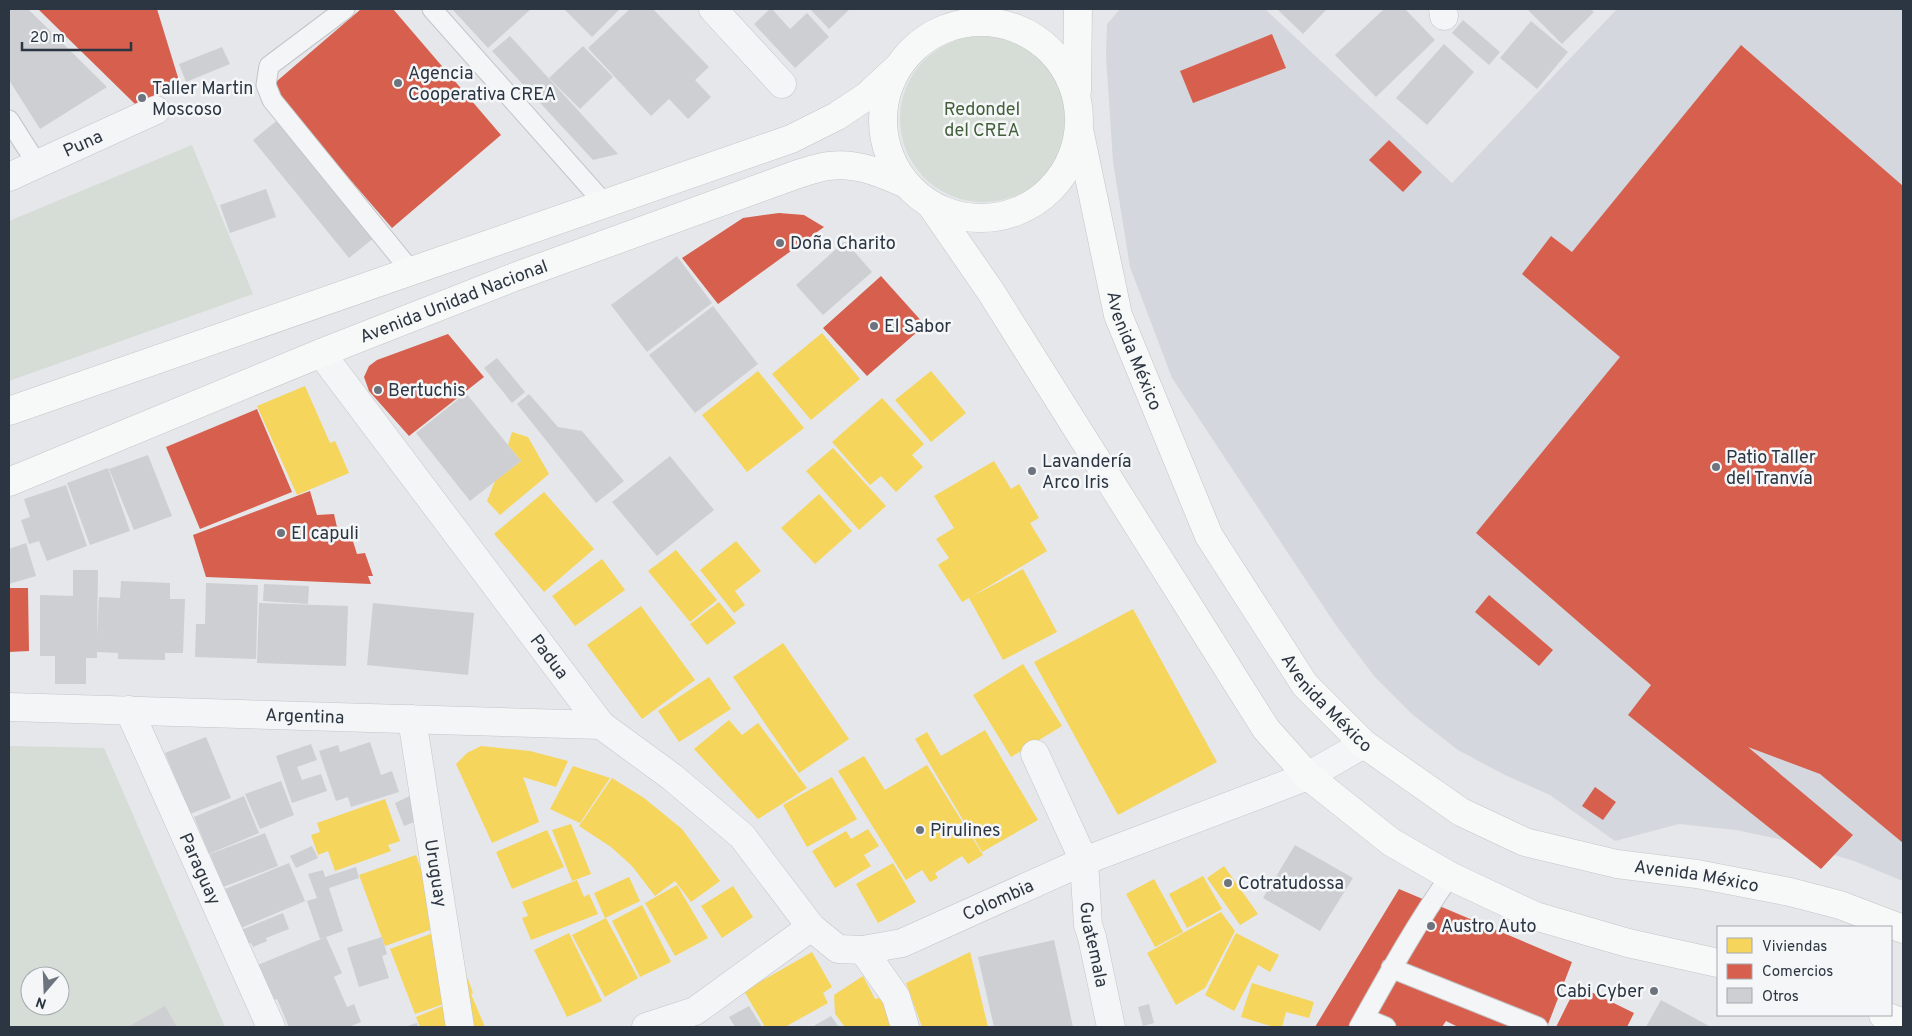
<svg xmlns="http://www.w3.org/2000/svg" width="1912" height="1036" font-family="Overpass,sans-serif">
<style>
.built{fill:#d4d7dd}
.green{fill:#d6ddd6;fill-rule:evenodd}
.homes{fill:#f6d55c}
.shops{fill:#d6604d}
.building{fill:#cdcfd2}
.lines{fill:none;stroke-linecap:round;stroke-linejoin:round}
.service-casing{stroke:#c3c5c8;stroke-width:21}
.minor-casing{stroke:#c3c5c8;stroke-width:29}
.secondary-casing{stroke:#c3c5c8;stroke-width:29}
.service{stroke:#f4f5f6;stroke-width:19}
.minor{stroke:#f4f5f6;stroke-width:28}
.secondary{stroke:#f7f8f8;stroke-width:28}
.poi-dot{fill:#6d747d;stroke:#f4f6f8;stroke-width:2}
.labels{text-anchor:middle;stroke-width:5;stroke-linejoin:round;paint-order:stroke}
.poi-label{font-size:18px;fill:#2c3643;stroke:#f4f6f8;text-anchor:start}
.park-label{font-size:18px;fill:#435f39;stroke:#f4f6f8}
.street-label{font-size:18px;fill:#2c3643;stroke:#f4f6f8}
</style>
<rect width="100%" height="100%" fill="#e5e7ea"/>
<path class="built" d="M1120 9H1265L1452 183 1617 9H1903V881L1854 861 1788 841 1736 830 1679 824 1615 841 1550 795 1505 775 1458 750 1413 715 1374 676 1335 624 1172 378 1130 267 1113 162 1106 56 1107 24Z"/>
<path class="green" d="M900 119a83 83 0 1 1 166 0a83 83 0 1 1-166 0Z
M192 145 253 294 9 381V221Z
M9 746 104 748 225 1027H9ZM30 976H60V1006H30Z"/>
<path class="homes" d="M822 333 860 379 811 420 772 374Z
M758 371 804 428 747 472 702 415Z
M931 371 966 413 931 442 895 400Z
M305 386 330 443 335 441 349 473 297 495 257 406Z
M882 398 924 444 912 455 923 467 896 492 881 476 870 485 832 442Z
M512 432 528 437 549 474 500 515 487 501 495 481 521 461 508 445Z
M833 448 886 506 859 530 806 471Z
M994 461 1011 489 1019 484 1039 518 1030 523 1047 551 971 597 1023 569 1057 632 1003 660 969 598 962 602 938 565 949 558 936 539 954 528 934 496Z
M544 492 594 549 544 592 494 534Z
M819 494 852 531 815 564 781 528Z
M736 541 761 571 735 591 745 605 734 613 700 570Z
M676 550 717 600 690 622 648 571Z
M602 559 625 590 575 626 552 596Z
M719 602 736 623 707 645 690 624Z
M641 606 695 680 642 719 587 645Z
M1133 609 1217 762 1118 815 1034 662Z
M783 643 849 739 799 773 733 677Z
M1023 664 1062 726 1011 757 973 695Z
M709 677 731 709 679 742 658 711Z
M729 720 742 735 758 723 807 788 758 819 694 749Z
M985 730 1038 820 982 852 915 739 927 732 941 756Z
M481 746 530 751 568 761 556 787 523 777 539 822 492 843 456 764 467 753Z
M864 756 885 790 927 765 983 855 968 864 962 856 935 873 938 878 930 882 922 870 906 880 838 771Z
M573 766 610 778 580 823 550 809Z
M832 777 857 819 807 847 783 805Z
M612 778 644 798 682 829 720 881 691 902 675 881 655 896 632 866 611 847 579 826Z
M385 799 400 841 388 845 391 851 335 871 328 851 318 855 311 835 320 832 317 823Z
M571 824 591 874 572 881 552 830Z
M868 829 879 846 864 855 871 866 835 888 812 851 846 831 851 839Z
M547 830 564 867 512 889 496 852Z
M416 855 429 892 444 925 385 946 359 875Z
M893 863 916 902 878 923 856 884Z
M1224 866 1258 914 1240 925 1207 878Z
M1203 876 1222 909 1187 928 1169 894Z
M629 877 640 901 605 918 594 893Z
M1154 879 1183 932 1155 947 1126 894Z
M577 880 584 897 589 894 598 914 531 940 522 918 528 916 522 902Z
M677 885 708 938 675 956 645 903Z
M733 886 753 917 722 938 701 906Z
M642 905 671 962 640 977 612 921Z
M1221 912 1235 931 1205 988 1176 1005 1147 953Z
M606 918 638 978 605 997 572 935Z
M449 927 473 993 471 994 485 1027H420L416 1017 464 997 415 1014 390 949Z
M569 933 602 1001 567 1017 534 950Z
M1236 933 1279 955 1270 972 1258 965 1234 1011 1205 995Z
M812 952 832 987 823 993 828 1003 785 1027H765L744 991Z
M970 952 988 1027H922L906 983Z
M863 976 875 999 887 996 893 1027H845L835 1014 834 995Z
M1252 983 1314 1002 1309 1018 1286 1012 1282 1027H1274L1241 1017Z"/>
<path class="shops" d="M38 9H157L180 84 135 104Z
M361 9H393L501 135 392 228 270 87Z
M1272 34 1286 68 1193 103 1180 71Z
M1741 45 1903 186V843L1820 774 1748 747 1853 835 1821 869 1628 715 1651 685 1476 533 1620 357 1522 274 1551 236 1572 252Z
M1389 140 1422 172 1403 192 1369 160Z
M779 213 804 215 824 227 718 304 682 258 743 218Z
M881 276 925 325 867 376 823 328Z
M448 334 484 377 409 436 369 391 364 377 369 366 377 360Z
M257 409 292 492 200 529 166 447Z
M310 491 317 515 334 514 339 536 351 535 357 554 365 553 373 576H368L371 584 206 577 193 535Z
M9 588H28L29 651 9 652Z
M1489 595 1553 650 1539 666 1475 612Z
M1595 787 1616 802 1603 820 1582 806Z
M1399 889 1572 962 1547 1027H1458L1446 1021 1442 1027H1315Z
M1577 985 1634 1013 1627 1027H1556Z"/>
<path class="building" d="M9 9H28L107 87 40 129 9 80Z
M452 9H531L488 48Z
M564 9H620L592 37Z
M630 9H653L709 67 695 80 711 97 688 119 669 99 651 116 588 48Z
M770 9H772L790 29 807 13 829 37 795 68 754 24Z
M810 9H850L829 29Z
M1277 9H1327L1303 34Z
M1384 9H1405L1435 40 1376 97 1335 55Z
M1527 9H1590L1594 12 1562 44Z
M1463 20 1500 52 1489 65 1452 33Z
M1531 21 1568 52 1537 89 1500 58Z
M510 36 618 154 593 160 492 51Z
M1444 44 1474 72 1427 125 1396 98Z
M583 46 613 77 580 109 549 78Z
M222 47 230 64 186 82 179 64Z
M279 119 375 237 349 258 253 140Z
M266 189 276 217 230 233 220 205Z
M845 241 872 272 823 315 796 285Z
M677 256 712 303 647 352 611 305Z
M713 306 758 364 695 413 649 355Z
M497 358 525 392 512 403 484 368Z
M466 393 521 461 470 501 416 433Z
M529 394 558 427 582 431 624 481 596 503 517 404Z
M148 455 172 516 134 530 109 469Z
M670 456 714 510 657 556 612 502Z
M108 468 130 531 90 545 67 483Z
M66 485 87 546 47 561 39 541 29 544 21 520 30 517 24 499Z
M26 543 36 576 9 584V549Z
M73 570H98L97 637 99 597 120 598 121 581 170 583V599H185L183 653H165V660L118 659V653L97 652V658H86V684H55V656H40V595L73 596Z
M206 583 258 585 256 659 195 657 196 624H205Z
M264 584 309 586 308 604 263 601Z
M259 603 348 606 346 666 257 663Z
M373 603 474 613 468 675 367 665Z
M206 737 231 798 190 814 165 753Z
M370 742 381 775 392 771 399 792 351 807 348 797 336 801 319 751 338 745 340 752Z
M311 744 317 760 297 767 302 780 321 774 327 791 292 803 276 756Z
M281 781 294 815 260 829 245 794Z
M244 796 259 833 209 854 194 817Z
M410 796 419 820 404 826 395 803Z
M265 833 278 866 223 887 210 854Z
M1295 845 1353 878 1320 931 1263 898Z
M312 846 318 858 296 868 290 856Z
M289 863 305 901 241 928 225 889Z
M356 867 359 878 329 888 343 931 320 939 307 901 317 898 308 874 323 870 325 877Z
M283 913 289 929 266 938 267 941 253 947 251 943 246 945 241 930Z
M326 937 342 973 334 977 347 1007 354 1004 361 1022 349 1027H289L277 999 267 1002 253 967Z
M382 937 387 954 382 956 389 978 359 987 347 948Z
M1054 940 1073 1027H994L978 957Z
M1661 1000 1711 1027H1646Z
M1149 1004 1154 1023 1143 1026 1138 1007Z
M165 1006 177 1027H128Z
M749 1006 762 1027H735L729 1017Z
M831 1016 839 1027H812Z
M417 1023 418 1027H404Z"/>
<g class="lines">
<g class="service-casing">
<path id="service" d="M345 9 269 66 266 85 272 100 411 271
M432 9 605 204
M9 120 37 164
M1391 968 1538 1027
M1364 1018 1386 1027
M1359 1027C1388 975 1416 924 1450 876"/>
</g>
<g class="minor-casing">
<g id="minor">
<path d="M713 9 782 84"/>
<path d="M1443 9 1444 16"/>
<path id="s1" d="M9 177 156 110"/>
<path id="s2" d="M321 353 601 725 672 777 742 836 811 927 838 949 863 950 902 943 1084 861 1308 776 1364 744"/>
<path id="s3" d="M9 707 601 725"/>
<path id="s4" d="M129 710 271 1027"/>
<path id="s5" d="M412 719 460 1027"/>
<path id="s6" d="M1035 754 1084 861 1088 925 1092 937 1111 1027"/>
<path d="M863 950 896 997 905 1027"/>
<path d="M646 1027 695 1011 811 927"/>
</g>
</g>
<g class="secondary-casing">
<g id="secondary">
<circle cx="981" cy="120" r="98"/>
<path d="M1077 91 1078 9"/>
<path id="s7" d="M1079 129 1118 315 1209 536 1305 685 1364 744 1461 812 1525 842 1617 864 1697 874 1790 892 1840 905 1903 929"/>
<path d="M931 205 991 292 1266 729 1308 776 1391 842 1450 876 1535 916 1628 943 1718 963"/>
<path d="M9 411 791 139 837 116 867 96 897 68"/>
<path id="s8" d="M9 482 321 353 517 276 798 174C808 171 819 167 829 166 856 162 881 173 906 184"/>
<path d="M1883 1015 1903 1023"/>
</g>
</g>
<use href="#service" class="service"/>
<use href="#minor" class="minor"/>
<use href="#secondary" class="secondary"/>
</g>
<g class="poi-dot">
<circle cx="398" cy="83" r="5"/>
<circle cx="142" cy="98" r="5"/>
<circle cx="780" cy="243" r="5"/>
<circle cx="874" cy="326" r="5"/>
<circle cx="378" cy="390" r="5"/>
<circle cx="1716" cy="467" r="5"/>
<circle cx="1032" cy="471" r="5"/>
<circle cx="281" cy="533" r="5"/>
<circle cx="920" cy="830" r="5"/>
<circle cx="1228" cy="883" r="5"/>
<circle cx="1431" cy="926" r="5"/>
<circle cx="1654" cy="991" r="5"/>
</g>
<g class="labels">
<g class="poi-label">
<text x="408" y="79">Agencia<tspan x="408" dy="21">Cooperativa CREA</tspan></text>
<text x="152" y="94">Taller Martin<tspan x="152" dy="21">Moscoso</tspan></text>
<text x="790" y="249">Doña Charito</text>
<text x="884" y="332">El Sabor</text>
<text x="388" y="396">Bertuchis</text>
<text x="1726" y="463">Patio Taller<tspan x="1726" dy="21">del Tranvía</tspan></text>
<text x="1042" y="467">Lavandería<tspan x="1042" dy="21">Arco Iris</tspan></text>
<text x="291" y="539">El capuli</text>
<text x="930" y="836">Pirulines</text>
<text x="1238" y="889">Cotratudossa</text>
<text x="1441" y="932">Austro Auto</text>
<text x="1644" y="997" text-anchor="end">Cabi Cyber</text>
</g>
<g class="park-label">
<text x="982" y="115">Redondel<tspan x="982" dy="21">del CREA</tspan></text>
</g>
<g class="street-label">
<text dy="6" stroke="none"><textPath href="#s1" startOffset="81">Puna</textPath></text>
<text dy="6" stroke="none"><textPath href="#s8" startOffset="480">Avenida Unidad Nacional</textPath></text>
<text dy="6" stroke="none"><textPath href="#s7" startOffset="229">Avenida México</textPath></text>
<text dy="6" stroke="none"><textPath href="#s2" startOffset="380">Padua</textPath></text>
<text dy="6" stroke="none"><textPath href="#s7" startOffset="634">Avenida México</textPath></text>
<text dy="6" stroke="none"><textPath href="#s3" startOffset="296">Argentina</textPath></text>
<text dy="6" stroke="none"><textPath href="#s4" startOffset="174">Paraguay</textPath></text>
<text dy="6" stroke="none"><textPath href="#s5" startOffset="156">Uruguay</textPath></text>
<text dy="6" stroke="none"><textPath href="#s7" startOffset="1054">Avenida México</textPath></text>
<text dy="6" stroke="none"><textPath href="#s2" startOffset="964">Colombia</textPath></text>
<text dy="6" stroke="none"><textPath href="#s6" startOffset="202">Guatemala</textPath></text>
</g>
</g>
<rect width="1912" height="1036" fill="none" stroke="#2c3643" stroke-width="20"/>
<rect x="1717" y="926" width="175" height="90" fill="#f4f6f8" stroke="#a4a9b0"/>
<rect x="1727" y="938" width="25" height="15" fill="#f6d55c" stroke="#a4a9b0"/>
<text x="1762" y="951" font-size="15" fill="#2c3643">Viviendas</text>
<rect x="1727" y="964" width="25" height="15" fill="#d6604d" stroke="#a4a9b0"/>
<text x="1762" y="976" font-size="15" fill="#2c3643">Comercios</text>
<rect x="1727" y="988" width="25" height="15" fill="#cdcfd2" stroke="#a4a9b0"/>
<text x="1762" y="1001" font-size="15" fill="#2c3643">Otros</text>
<g transform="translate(45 991) rotate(199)"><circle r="24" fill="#f4f6f8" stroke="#a4a9b0"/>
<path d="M0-4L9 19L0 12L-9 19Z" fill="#6d747d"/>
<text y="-8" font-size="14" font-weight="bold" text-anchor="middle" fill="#2c3643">N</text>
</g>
<path d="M22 42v8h109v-8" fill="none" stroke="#2c3643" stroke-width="2.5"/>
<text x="30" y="42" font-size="15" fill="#2c3643" stroke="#f4f6f8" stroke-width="4" paint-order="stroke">20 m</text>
</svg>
